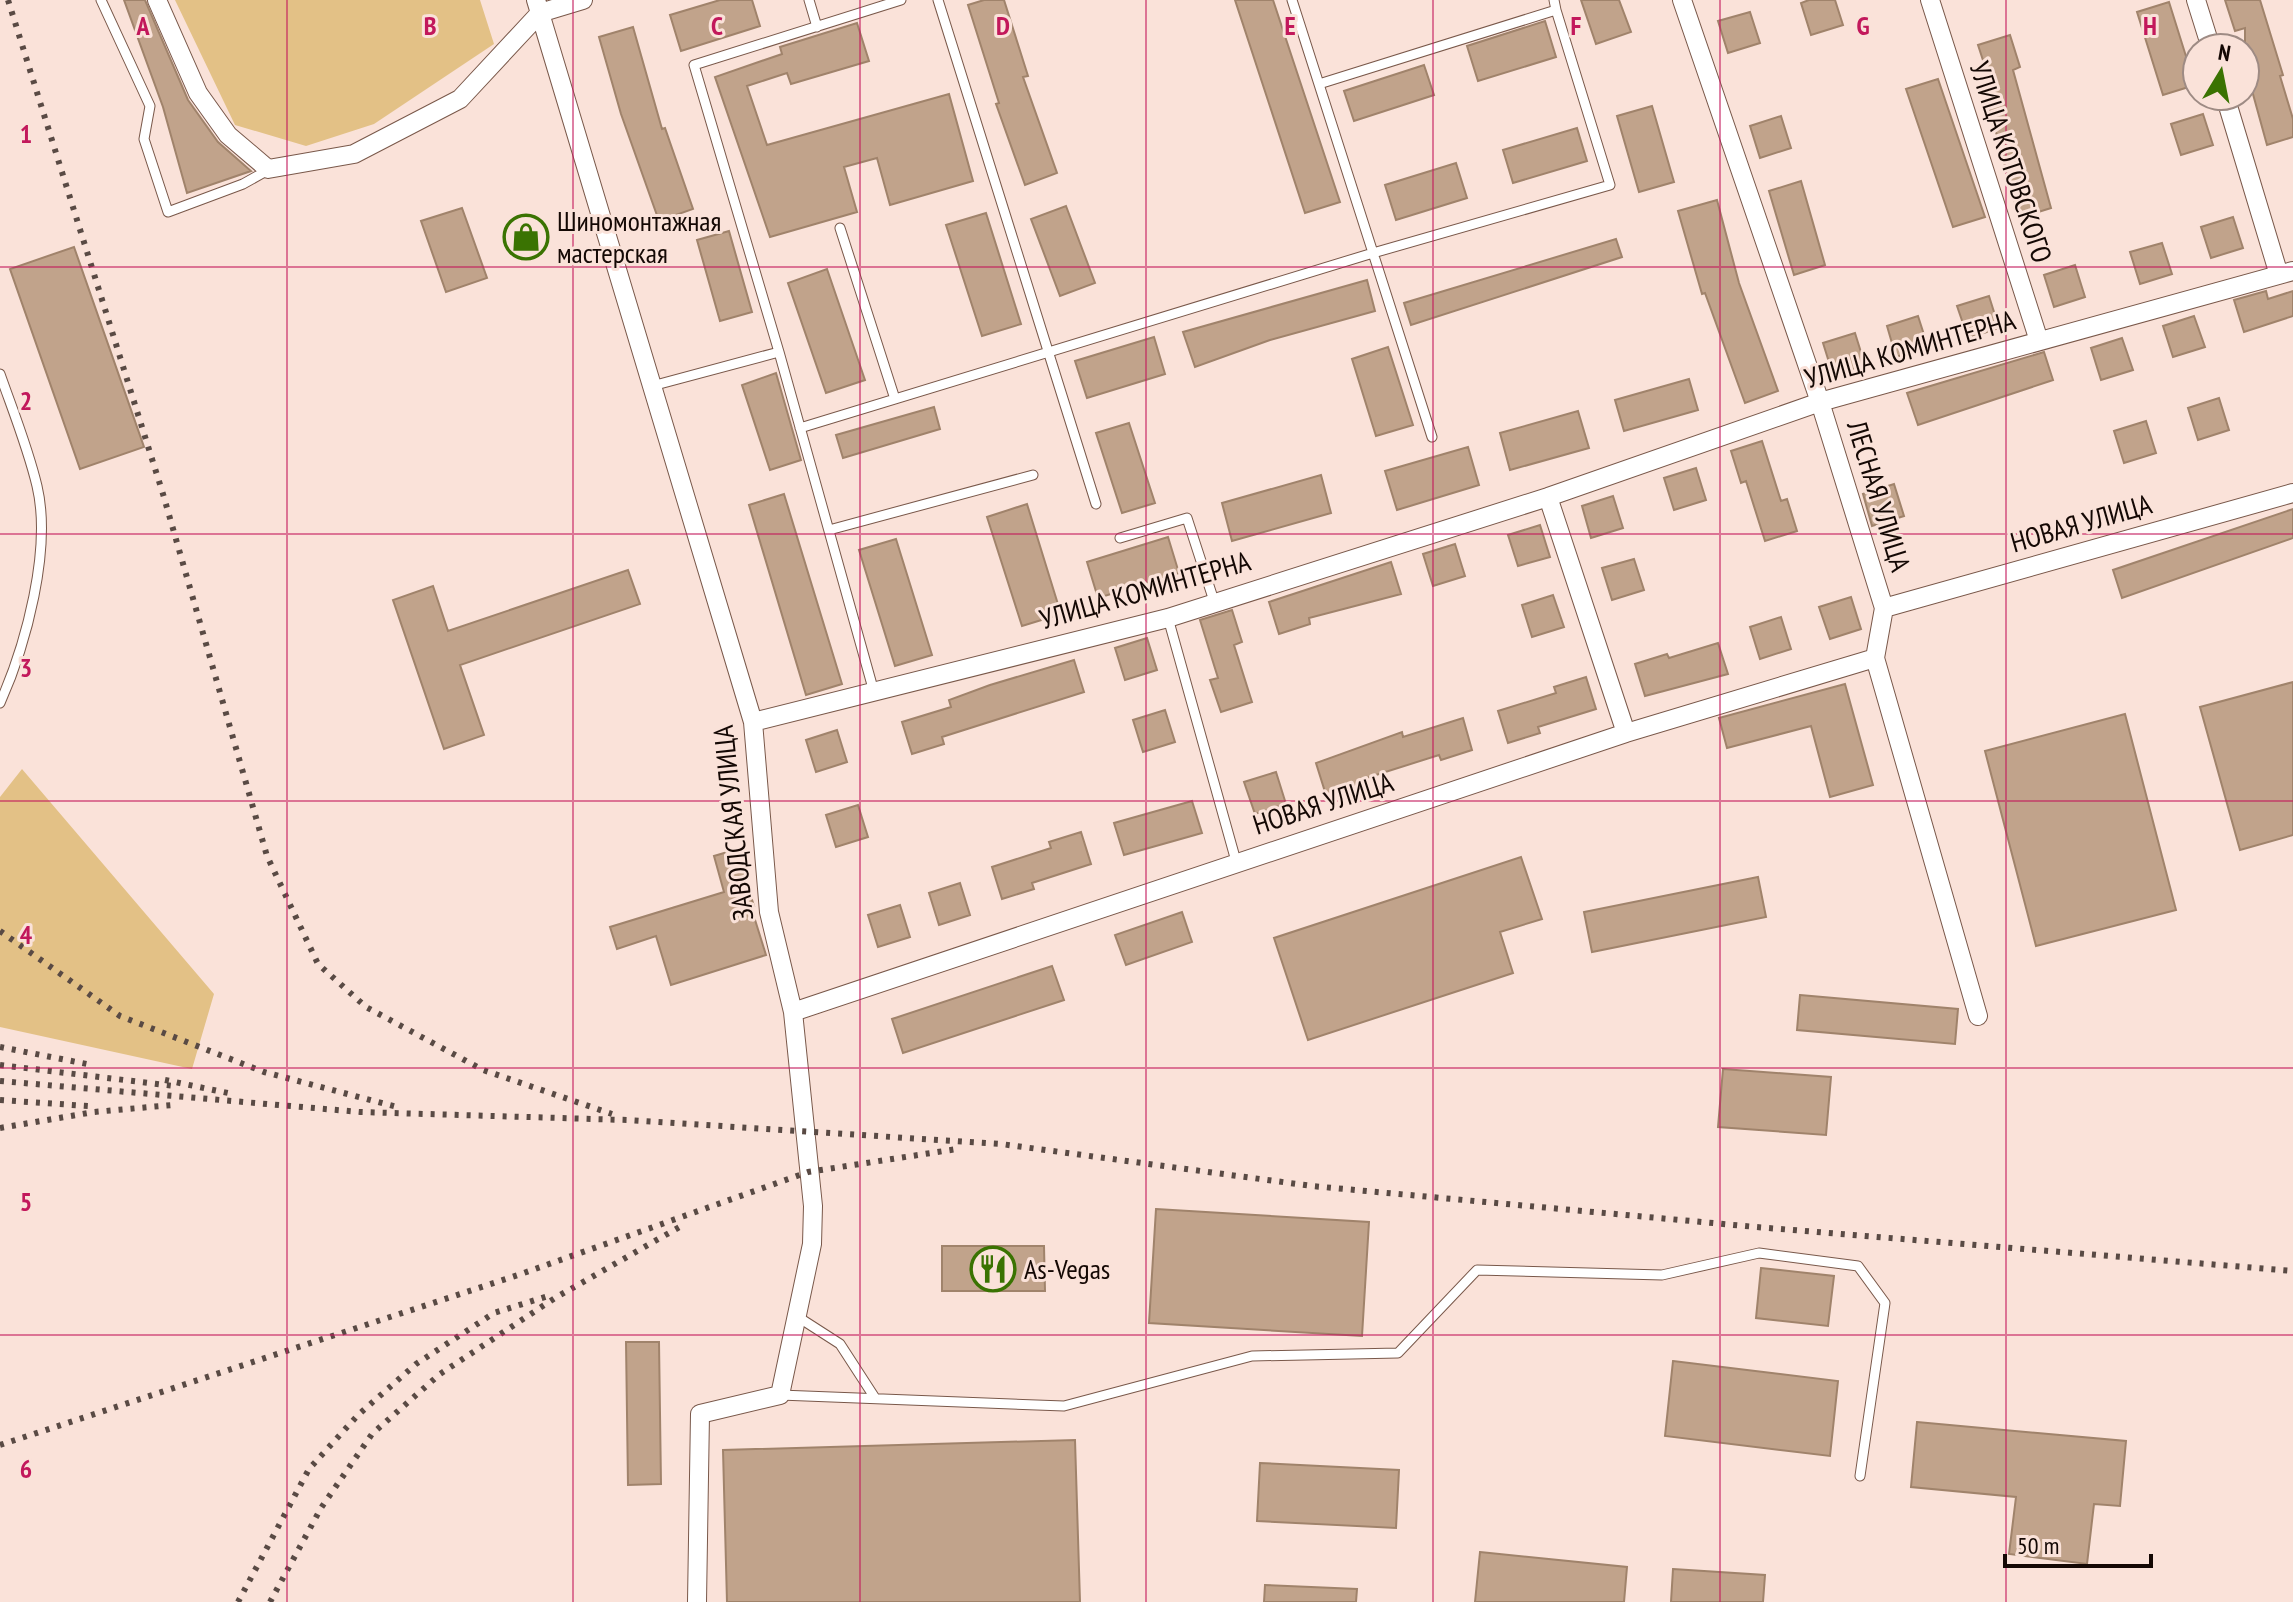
<svg xmlns="http://www.w3.org/2000/svg" width="2293" height="1602" font-family="'PT Sans Narrow',sans-serif">
<style>
.green{fill:#e3c186}
.building{fill:#c1a38b;stroke:#a0836b;stroke-width:2}
.lines{fill:none;stroke-linecap:round;stroke-linejoin:round}
.lane-casing{stroke:#79584a;stroke-width:11}
.street-casing{stroke:#79584a;stroke-width:20}
.lane{stroke:#fff;stroke-width:9}
.street{stroke:#fff;stroke-width:18}
.rail{stroke:#594a44;stroke-width:6;stroke-dasharray:4 8;stroke-linecap:butt}
.grid{fill:none;stroke:#c2185b;stroke-width:2;stroke-opacity:0.55}
.labels{text-anchor:middle;stroke-width:6;stroke-linejoin:round;paint-order:stroke}
.street-label{font-size:28px;fill:#140804;stroke:#fae2d9}
.poi-label{font-size:28px;fill:#140804;stroke:#fae2d9;text-anchor:start}
.grid-label{font-size:26px;text-anchor:middle;font-weight:bold;fill:#c2185b;stroke:#fae2d9;stroke-width:6;stroke-linejoin:round;paint-order:stroke}
</style>
<rect width="100%" height="100%" fill="#fae2d9"/>
<path class="green" d="M175 0H480L494 44 374 124 306 146 235 125Z
M22 769 214 994 192 1069 0 1027V797Z"/>
<path class="building" d="M124 0H145L188 100 218 142 251 171 187 193 163 107Z
M720 0H752L760 26 681 51 670 15Z
M984 0H1004L1028 76 1023 77 1057 173 1025 185 996 104 999 103 968 5Z
M1235 0H1273L1340 202 1305 213Z
M1581 0H1619L1631 32 1596 44Z
M1809 0H1835L1843 25 1811 35 1801 3Z
M2225 0H2260L2283 75 2280 76 2293 119V137L2267 145 2245 65V28L2235 31Z
M2169 2 2195 85 2163 95 2137 12Z
M1750 12 1760 43 1728 53 1718 21Z
M1545 21 1556 57 1478 81 1467 46Z
M857 23 869 61 791 84 787 73 747 86 767 145 949 94 973 181 890 205 877 158 844 167 857 212 770 237 715 77 782 54 780 47Z
M633 27 662 129 665 128 693 209 659 221 621 114 599 37Z
M2010 35 2020 67 2013 70 2051 208 2019 218 1985 91 1992 88 1978 45Z
M1424 65 1434 95 1354 121 1344 91Z
M1938 79 1985 217 1953 227 1906 89Z
M1652 106 1674 182 1639 192 1617 116Z
M2203 114 2213 145 2181 155 2171 124Z
M1781 116 1791 148 1760 158 1750 126Z
M1577 128 1587 161 1513 183 1503 150Z
M1456 163 1467 198 1396 220 1385 185Z
M1801 181 1825 265 1794 275 1769 191Z
M1717 200 1739 283 1778 391 1745 403 1705 293 1702 294 1678 211Z
M1066 206 1095 283 1060 296 1031 219Z
M462 208 487 278 446 292 421 221Z
M986 213 1021 324 982 336 946 225Z
M2233 217 2243 248 2211 258 2201 227Z
M729 231 752 312 720 321 697 240Z
M1616 239 1622 257 1411 325 1404 303Z
M2162 243 2172 274 2140 284 2130 252Z
M74 247 144 447 80 469 10 269Z
M2075 265 2085 297 2054 307 2044 275Z
M827 269 865 380 826 393 788 283Z
M1367 280 1375 311 1270 340 1195 367 1183 332Z
M2266 291 2268 299 2293 291V316L2244 332 2234 300Z
M1989 296 1999 328 1968 338 1957 306Z
M1918 316 1928 347 1896 357 1887 326Z
M2194 316 2205 347 2173 357 2163 326Z
M1855 333 1865 365 1833 375 1823 343Z
M1154 337 1165 374 1087 398 1075 361Z
M2122 338 2133 370 2101 380 2091 348Z
M1388 347 1413 425 1376 436 1352 359Z
M2044 352 2053 380 1918 425 1907 393Z
M776 373 801 460 770 470 742 385Z
M1689 379 1698 410 1624 431 1615 400Z
M2219 398 2229 430 2198 440 2188 408Z
M934 407 940 429 843 458 836 435Z
M1578 411 1589 448 1510 470 1500 433Z
M2146 421 2156 453 2124 463 2114 431Z
M1129 423 1155 503 1122 513 1096 433Z
M1762 441 1781 501 1787 499 1797 531 1765 541 1746 481 1741 483 1731 451Z
M1468 447 1479 485 1397 510 1385 471Z
M1696 468 1706 500 1674 510 1664 478Z
M1321 475 1331 513 1232 541 1222 503Z
M1894 484 1904 516 1872 526 1863 494Z
M784 494 842 684 806 695 749 505Z
M1613 496 1623 528 1591 538 1582 506Z
M1027 504 1061 614 1022 626 987 517Z
M2293 509V538L2122 598 2113 570Z
M1540 525 1550 557 1518 566 1508 535Z
M1168 537 1179 573 1098 598 1087 562Z
M896 539 932 655 895 666 859 550Z
M1455 544 1465 576 1433 586 1423 554Z
M1634 559 1644 590 1612 600 1602 568Z
M1391 562 1401 594 1309 618 1310 624 1279 634 1269 602Z
M628 570 640 604 460 665 484 735 444 749 393 600 433 586 448 631Z
M1553 595 1564 627 1532 637 1522 605Z
M1851 597 1861 629 1830 639 1819 607Z
M1232 610 1242 642 1234 645 1252 702 1221 712 1210 680 1218 678 1200 620Z
M1781 617 1791 649 1760 659 1750 627Z
M1147 638 1157 670 1125 680 1115 648Z
M1718 643 1728 674 1645 696 1635 664 1667 654 1669 658Z
M1074 660 1084 692 942 737 944 744 912 754 902 722 951 707 949 700 990 685Z
M1586 677 1596 709 1538 727 1540 733 1508 743 1498 711 1556 693 1554 687Z
M2293 682V835L2240 850 2200 707Z
M1845 684 1873 785 1830 797 1811 726 1727 748 1719 718Z
M1165 710 1175 742 1143 752 1133 720Z
M2125 714 2176 910 2036 946 1985 751Z
M1463 718 1472 750 1441 760 1439 755 1357 781 1358 785 1326 795 1316 763 1402 732 1403 737Z
M837 730 847 762 816 772 806 740Z
M1276 772 1286 804 1255 814 1244 782Z
M1192 801 1202 833 1124 855 1114 823Z
M858 805 868 837 836 847 826 815Z
M1081 832 1091 864 1032 883 1034 889 1002 899 992 867 1051 848 1049 842Z
M741 848 748 872 744 874 754 906 751 907 766 955 671 985 656 936 617 949 610 927 724 892 714 856Z
M1521 857 1542 919 1500 932 1513 973 1308 1040 1274 938Z
M1758 877 1766 917 1592 952 1584 912Z
M960 883 970 915 939 925 929 893Z
M900 905 910 937 878 947 868 915Z
M1182 912 1192 942 1126 965 1115 935Z
M1052 966 1064 1000 903 1053 892 1019Z
M1800 995 1958 1009 1955 1044 1797 1030Z
M1723 1069 1831 1077 1826 1135 1718 1127Z
M1156 1209 1369 1222 1362 1336 1149 1323Z
M942 1246H1044L1045 1291H942Z
M1761 1268 1834 1276 1828 1326 1756 1318Z
M626 1342H659L661 1484 628 1485Z
M1673 1361 1838 1381 1830 1456 1665 1436Z
M1917 1422 2126 1441 2120 1506 2094 1504 2087 1564 2009 1554 2016 1497 1911 1487Z
M1075 1440 1080 1602H727L723 1450Z
M1260 1463 1399 1470 1396 1528 1257 1521Z
M1480 1552 1627 1567 1624 1602H1475Z
M1673 1569 1765 1575 1763 1602H1671Z
M1265 1585 1357 1589 1356 1602H1264Z"/>
<g class="lines">
<g class="lane-casing">
<path id="lane" d="M101 0 150 106 144 139 168 212 243 184 268 170
M809 0 817 27
M938 0 1096 504
M1292 0 1432 437
M1319 84 1556 10 1554 0
M840 228 895 399
M779 352 874 692
M0 374C13 411 28 448 37 486 52 549 26 645 0 703
M652 386 779 352 694 65 901 0
M800 428 1373 253 1610 185 1556 10
M829 530 1033 475
M1120 538 1187 518 1214 601
M1168 618 1236 861
M798 1317 840 1344 875 1398
M780 1395 1064 1406 1252 1356 1398 1353 1477 1270 1662 1275 1759 1253 1858 1266 1885 1303 1860 1476"/>
</g>
<g class="street-casing">
<path id="street" d="M157 0 198 93 228 135 268 169 354 154 460 99 540 13 583 0
M536 0 753 722 769 912 793 1012 813 1206 812 1244 780 1395 700 1414 697 1602
M1682 0 1820 402 1884 608 1875 658 1978 1016
M1930 0 2039 341
M2196 0 2211 48
M2225 96 2279 275
M1548 497 1626 733
M1884 608 2293 493
M753 722 1168 618 1548 497 1820 402 2293 271
M793 1012 1626 733 1875 658"/>
</g>
<use href="#lane" class="lane"/>
<use href="#street" class="street"/>
<path class="rail" d="M8 0 163 494 267 856 318 964 366 1007 483 1070 612 1114
M0 931 120 1016 264 1072 397 1107
M0 1047 87 1064
M0 1065 174 1086
M165 1080 228 1093
M0 1081 360 1112 627 1120 1001 1144 1312 1186 1756 1227 2293 1271
M0 1100 88 1106
M0 1128 94 1112 172 1105
M0 1445 521 1274 808 1172 957 1149
M238 1602 309 1469 358 1415 416 1364 494 1313 548 1296
M270 1602 321 1508 372 1434 440 1374 555 1298 683 1225"/>
</g>
<path class="grid" d="M287 0V1602M573 0V1602M860 0V1602M1146 0V1602M1433 0V1602M1720 0V1602M2006 0V1602M0 267H2293M0 534H2293M0 801H2293M0 1068H2293M0 1335H2293"/>
<defs>
<g id="shop-ring" transform="scale(2.3)"><circle r="9.5" fill="#fae2d9" stroke="#3a7302" stroke-width="1.5"/><path d="M-5-2.5h2.3a2.7 3.5 0 0 1 5.4 0H5L5.5 6h-11ZM-1.5-2.5h3a1.5 2.3 0 0 0-3 0Z" fill="#3a7302"/></g>
<g id="restaurant-ring" transform="scale(2.3)"><circle r="9.5" fill="#fae2d9" stroke="#3a7302" stroke-width="1.5"/><path d="M-5-6h1v4h1v-4h1v4h1v-4h1v5L-1.5 .5V6h-2V.5L-5-1ZM5-6V6H3V1.5H1.5Q1.5-4 5-6Z" fill="#3a7302"/></g>
</defs>
<g fill-rule="evenodd">
<use href="#shop-ring" x="526" y="237"/>
<use href="#restaurant-ring" x="993" y="1269"/>
</g>
<g class="labels">
<g class="street-label">
<text transform="translate(2011 162) rotate(72)" y="10">УЛИЦА КОТОВСКОГО</text>
<text transform="translate(1910 349) rotate(-16)" y="10">УЛИЦА КОМИНТЕРНА</text>
<text transform="translate(1879 496) rotate(73)" y="10">ЛЕСНАЯ УЛИЦА</text>
<text transform="translate(2081 523) rotate(-16)" y="10">НОВАЯ УЛИЦА</text>
<text transform="translate(1145 590) rotate(-16)" y="10">УЛИЦА КОМИНТЕРНА</text>
<text transform="translate(1323 803) rotate(-18)" y="10">НОВАЯ УЛИЦА</text>
<text transform="translate(733 823) rotate(-96)" y="10">ЗАВОДСКАЯ УЛИЦА</text>
</g>
<g class="poi-label">
<text x="557" y="231">Шиномонтажная<tspan x="557" dy="32">мастерская</tspan></text>
<text x="1024" y="1279">As-Vegas</text>
</g>
</g>
<g class="grid-label">
<text x="143" y="35">A</text>
<text x="430" y="35">B</text>
<text x="717" y="35">C</text>
<text x="1003" y="35">D</text>
<text x="1290" y="35">E</text>
<text x="1576" y="35">F</text>
<text x="1863" y="35">G</text>
<text x="2150" y="35">H</text>
<text x="26" y="143">1</text>
<text x="26" y="410">2</text>
<text x="26" y="677">3</text>
<text x="26" y="944">4</text>
<text x="26" y="1211">5</text>
<text x="26" y="1478">6</text>
</g>
<g transform="translate(2221 72) rotate(10)"><circle r="38" fill="#fae2d9" stroke="#9e8b84" stroke-width="2"/>
<path d="M0-6L14 30L0 20L-14 30Z" fill="#3a7302"/>
<text y="-12" font-size="22" font-weight="bold" text-anchor="middle" fill="#140804">N</text>
</g>
<path d="M2005 1554v12h146v-12" fill="none" stroke="#140804" stroke-width="4"/>
<text x="2017" y="1554" font-size="24" fill="#140804" stroke="#fae2d9" stroke-width="6" paint-order="stroke">50 m</text>
</svg>
